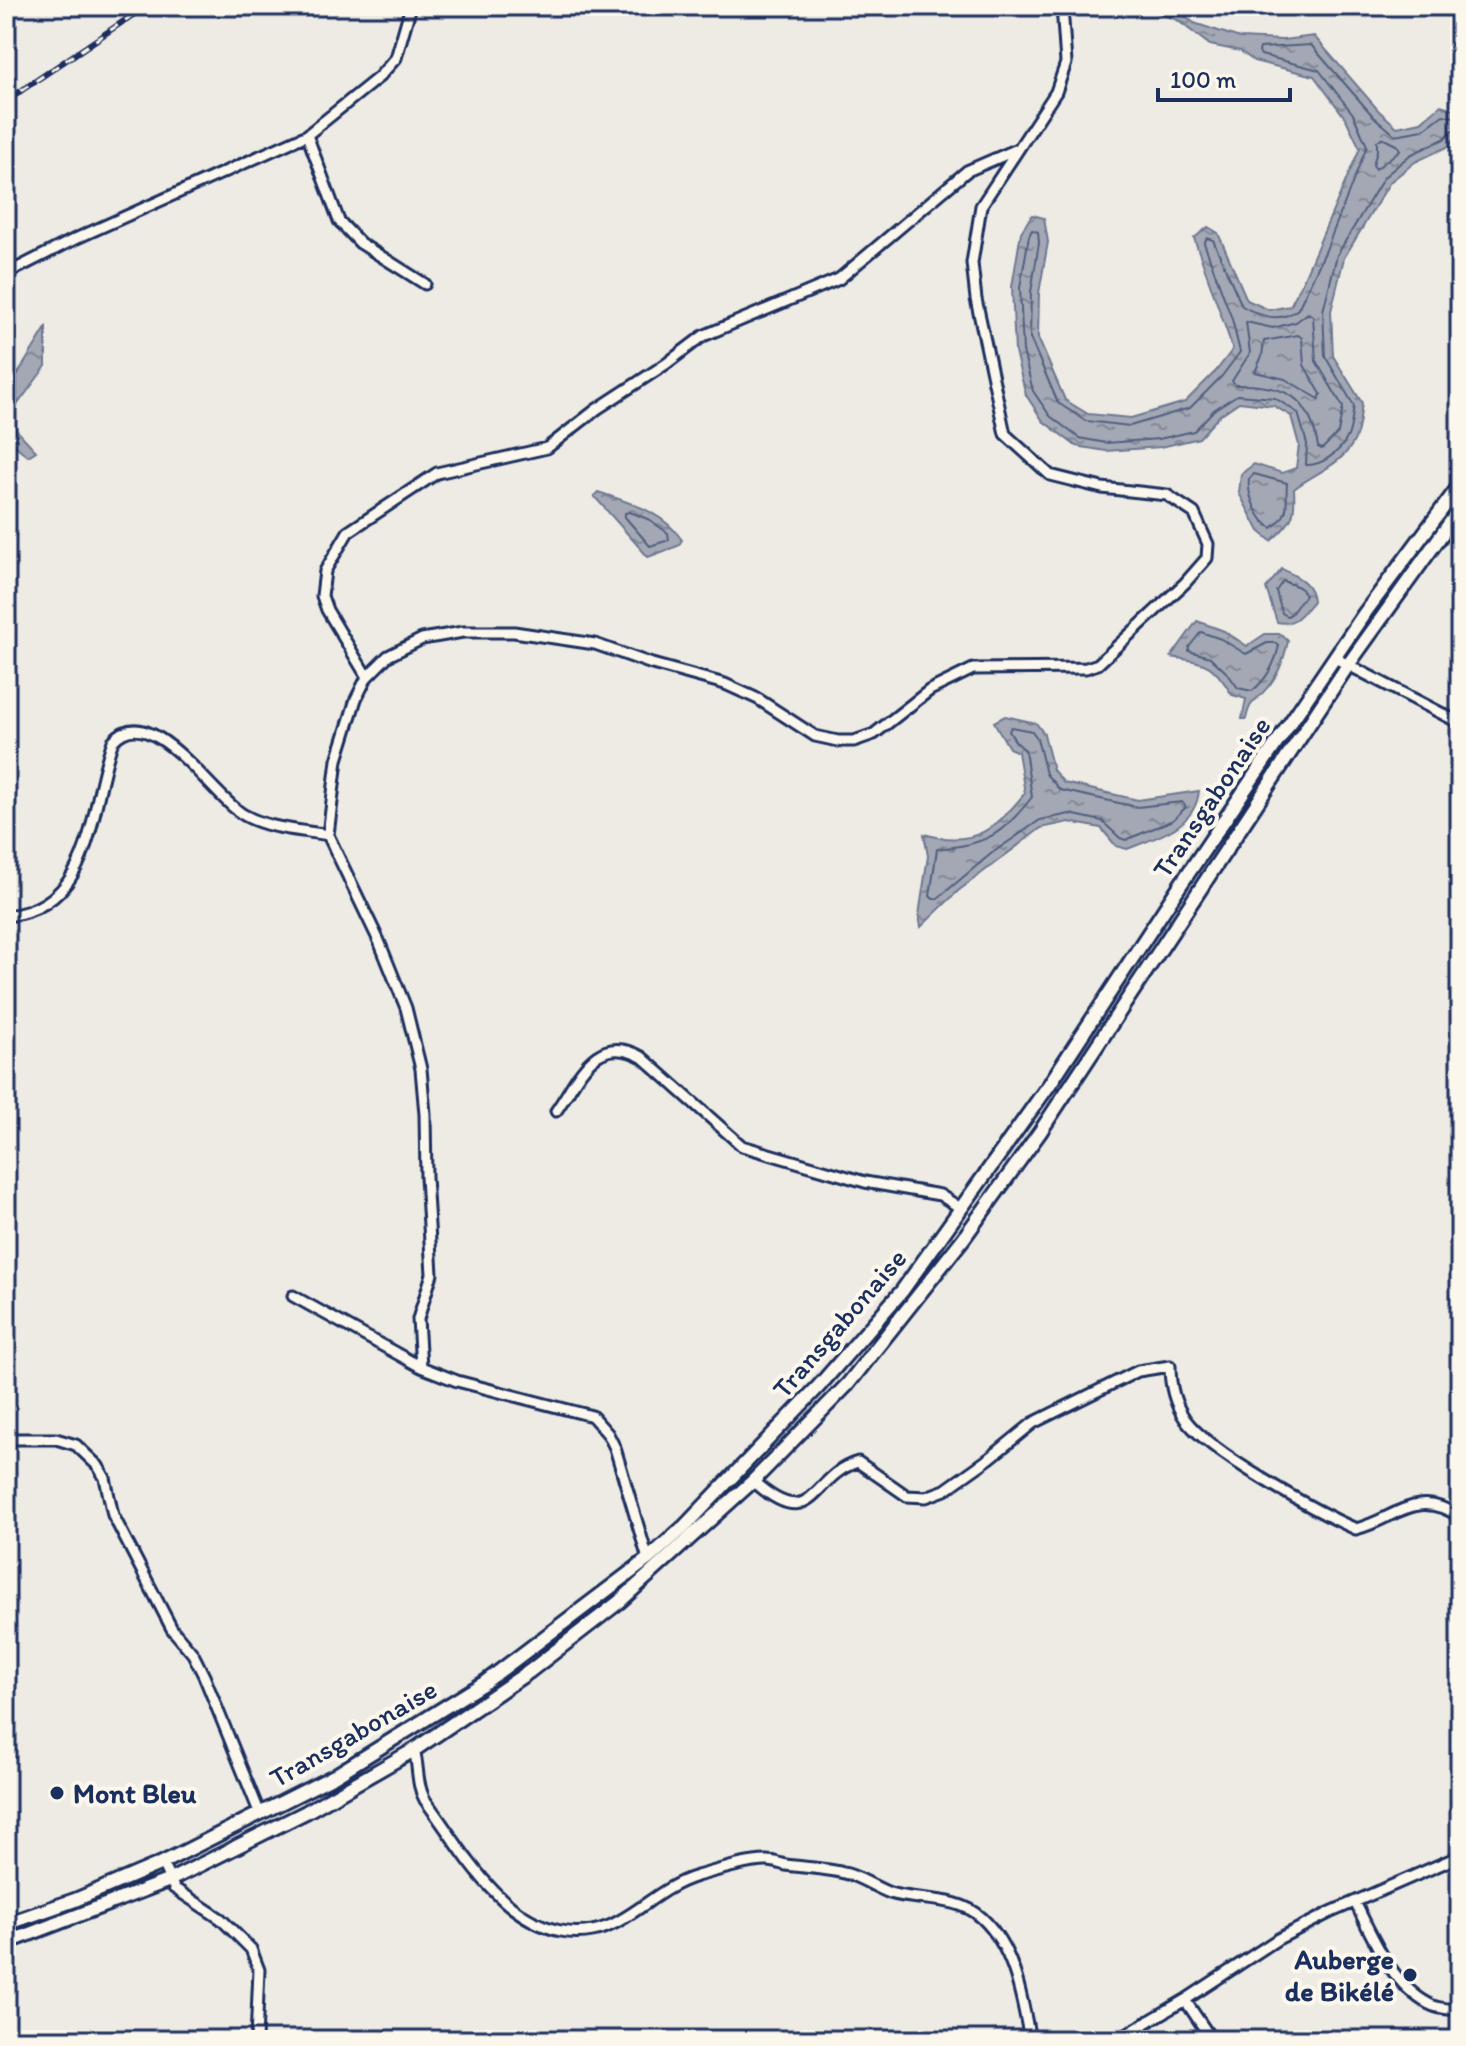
<svg xmlns="http://www.w3.org/2000/svg" width="1466" height="2046" font-family="Itim,sans-serif">
<style>
.water{fill:url(#water-ripples);stroke:#6d7892;stroke-width:2}
.lines{fill:none;stroke-linecap:round;stroke-linejoin:round}
.shore{stroke:#515f80;stroke-width:2}
.minor-casing{stroke:#1b2f5e;stroke-width:15}
.highway-casing{stroke:#1b2f5e;stroke-width:18}
.minor{stroke:#fbf7ec;stroke-width:9}
.highway{stroke:#fbf7ec;stroke-width:12}
.rail-casing{stroke:#1b2f5e;stroke-width:6}
.rail{stroke:#fbf7ec;stroke-width:3;stroke-dasharray:9;stroke-linecap:butt}
.poi-dot{fill:#1b2f5e;stroke:#fbf7ec;stroke-width:3}
.labels{text-anchor:middle;stroke-width:8;stroke-linejoin:round;paint-order:stroke}
.street-label{font-size:28px;fill:#1b2f5e;stroke:#fbf7ec}
.poi-label{font-size:28px;font-weight:bold;fill:#1b2f5e;stroke:#fbf7ec;text-anchor:start}
</style>
<defs>
<pattern id="water-ripples" width="26" height="14" patternUnits="userSpaceOnUse" patternTransform="scale(2)"><rect width="26" height="14" fill="#a3a8b4"/><path d="M2 4q2-2 4 0t4 0M15 11q2-2 4 0t4 0" fill="none" stroke="#848996"/></pattern>
</defs>
<rect width="100%" height="100%" fill="#eeebe4"/>
<filter id="ink" filterUnits="userSpaceOnUse"><feTurbulence type="fractalNoise" baseFrequency=".0125" numOctaves="2"/><feDisplacementMap in="SourceGraphic" scale="16" xChannelSelector="R" yChannelSelector="G"/><feConvolveMatrix kernelMatrix="1 2 1 2 8 2 1 2 1" color-interpolation-filters="sRGB"/></filter>
<g filter="url(#ink)">
<path class="water" d="M1139 6H1172L1194 23 1240 38 1283 40 1314 36 1379 111 1397 127 1421 122 1441 105 1460 111V133L1449 146 1415 162 1390 182 1344 258 1331 311 1333 356 1362 403C1360 415 1360 431 1354 441 1343 464 1313 474 1294 489 1296 518 1292 521 1271 541L1259 531 1239 493 1241 474 1254 464 1282 473 1296 468 1299 445 1291 416 1274 406 1239 402 1220 415 1199 438 1161 447 1106 451 1076 446 1043 421 1026 395 1015 352 1012 287 1021 232 1032 215 1044 218 1048 242 1039 293 1038 338 1065 400 1088 414 1131 418 1185 402 1216 371 1233 349 1194 238 1208 227 1218 233 1247 300 1269 310 1290 306 1301 285 1360 148 1346 119 1314 76 1254 61 1240 51 1210 45 1177 20Z
M46 328V366L15 408 10 423 36 451 28 456 6 438V393Z
M598 492C630 503 663 511 682 540L678 546 648 557 594 496Z
M1282 569C1297 577 1312 582 1313 601 1302 614 1295 626 1277 622L1266 588Z
M1197 621 1224 631 1247 646 1265 634H1281L1288 641C1284 659 1279 674 1267 688 1256 702 1250 699 1246 719H1242L1246 699 1232 695C1212 662 1207 663 1171 657Z
M1005 716 1036 723 1044 734 1053 770 1064 783 1138 800 1199 791C1195 828 1157 837 1127 849L1116 846 1101 828 1069 822 1041 828 958 891 921 927 919 915 928 856 924 834C973 848 995 830 1025 793L1018 752 1009 748 994 722Z"/>
<g class="lines">
<path class="shore" d="M1460 118 1443 115 1423 130 1395 135 1373 116 1311 45 1260 48 1259 52 1261 55 1319 70 1353 114 1367 146 1326 250 1298 309C1280 324 1260 316 1242 306L1213 240 1207 238 1204 243 1232 319 1240 352 1222 376 1190 408 1130 426 1086 421 1058 403 1030 338 1031 292 1039 243 1038 232 1032 230 1029 236 1020 288 1023 351 1033 391 1050 416 1079 438 1106 443 1159 439 1194 431 1215 409 1237 395 1275 398 1298 413 1307 444 1306 465C1321 466 1340 452 1347 438 1352 429 1352 415 1354 406L1325 356 1323 311 1337 255 1384 177 1410 155 1444 139 1453 130 1460 129
M1382 138 1398 146 1400 150 1376 169 1373 165 1377 151V141Z
M1308 313 1313 316 1316 361 1343 407 1338 433 1322 449 1318 447C1310 395 1284 384 1235 385L1232 381 1250 353 1246 322 1273 328 1296 322Z
M1298 335 1302 338 1304 365 1321 394 1319 399 1285 379 1255 372 1262 356 1264 341Z
M1254 474 1287 483C1285 506 1292 512 1272 528 1258 522 1247 494 1249 479Z
M630 512 650 520 668 533 669 540 650 546 625 517V513Z
M1283 581 1299 587 1305 595 1291 614 1287 616 1282 613 1276 591Z
M1201 632 1221 639 1246 654 1267 643H1276L1279 646C1275 664 1266 680 1252 691L1238 688 1228 674 1210 657 1189 651V647Z
M1011 727 1032 731 1037 738 1046 774 1060 790 1137 807 1182 802 1186 807 1173 820 1126 840 1120 838 1102 821 1070 814 1040 820 992 853 937 899H933L930 896 937 849C984 845 1002 836 1032 797L1025 750 1015 741 1009 731Z"/>
<g class="minor-casing">
<path id="minor" d="M307 135 339 221 360 243 425 284
M6 274 75 239 307 135 379 77 396 58 411 6
M1335 658 1460 723
M367 677 327 610 322 596 325 571 348 532 437 473 547 448 597 409 666 364 703 336 839 279 967 171 1018 149
M328 835 337 760 356 699 367 677 388 656 422 639 463 632H514L595 644 652 664 725 684 758 699 815 736 838 741H854L874 734 930 690 973 669 1086 668 1098 664 1185 583 1207 558 1208 544 1194 513 1167 495 1102 488 1050 475 1005 434 976 299 972 263 981 206 1056 92 1066 63 1062 6
M6 916C96 907 89 806 113 741 151 697 213 798 244 815 268 829 301 830 328 835L379 941 406 1008 421 1069 425 1114 426 1177 432 1274 418 1319 421 1367 457 1381 592 1416 608 1434 615 1448 648 1559
M556 1111C579 1078 595 1031 642 1057L742 1146 865 1182 940 1195 962 1209
M293 1296 421 1367
M6 1439H56L76 1445 98 1466 105 1478 113 1515 172 1629 193 1654 204 1676 260 1814
M753 1481C815 1536 810 1476 858 1462L907 1496 926 1497 945 1490 990 1458 1033 1423 1138 1371 1170 1366C1170 1385 1174 1403 1185 1419 1208 1452 1317 1512 1356 1529 1396 1519 1416 1487 1460 1517
M414 1750C419 1767 416 1784 425 1800 462 1849 497 1918 561 1931 621 1942 645 1891 697 1876 716 1871 749 1860 768 1861 774 1861 780 1864 786 1865 807 1868 831 1868 851 1875 865 1880 877 1888 890 1893 919 1902 958 1895 982 1918 1015 1949 1022 1998 1030 2040
M162 1863 174 1888 221 1919 251 1949 259 1970 256 2040
M1355 1902C1373 1938 1392 1985 1429 2004 1437 2009 1450 2009 1460 2010
M1185 2000 1212 2040
M1117 2040 1185 2000 1278 1939 1331 1912 1460 1856"/>
</g>
<g class="highway-casing">
<path id="highway" d="M6 1924 75 1900 162 1863 334 1776 484 1683 648 1559 685 1526 819 1386 902 1291 1049 1085 1181 884 1364 614 1460 485
M6 1943 170 1880 306 1812 414 1750 530 1671 619 1602 753 1481 848 1384 963 1239 1040 1132 1348 665 1460 509"/>
</g>
<use href="#minor" class="minor"/>
<use href="#highway" class="highway"/>
<g class="rail-casing">
<path id="rail" d="M6 101 146 6"/>
</g>
<use href="#rail" class="rail"/>
</g>
</g>
<g class="poi-dot">
<circle cx="57" cy="1793" r="8"/>
<circle cx="1410" cy="1975" r="8"/>
</g>
<g class="labels">
<g class="street-label">
<text transform="translate(1211 797) rotate(-56)" y="10">Transgabonaise</text>
<text transform="translate(839 1323) rotate(-49)" y="10">Transgabonaise</text>
<text transform="translate(353 1733) rotate(-30)" y="10">Transgabonaise</text>
</g>
<g class="poi-label">
<text x="73" y="1803">Mont Bleu</text>
<text x="1394" y="1969" text-anchor="end">Auberge<tspan x="1394" dy="32">de Bikélé</tspan></text>
</g>
</g>
<rect width="1466" height="2046" fill="none" stroke="#fbf7ec" stroke-width="32"/>
<rect x="16" y="16" width="1434" height="2014" fill="none" stroke="#1b2f5e" stroke-width="3" filter="url(#ink)"/>
<path d="M1158 88v12h132v-12" fill="none" stroke="#1b2f5e" stroke-width="4"/>
<text x="1170" y="88" font-size="24" fill="#1b2f5e" stroke="#fbf7ec" stroke-width="6" paint-order="stroke">100 m</text>
</svg>
